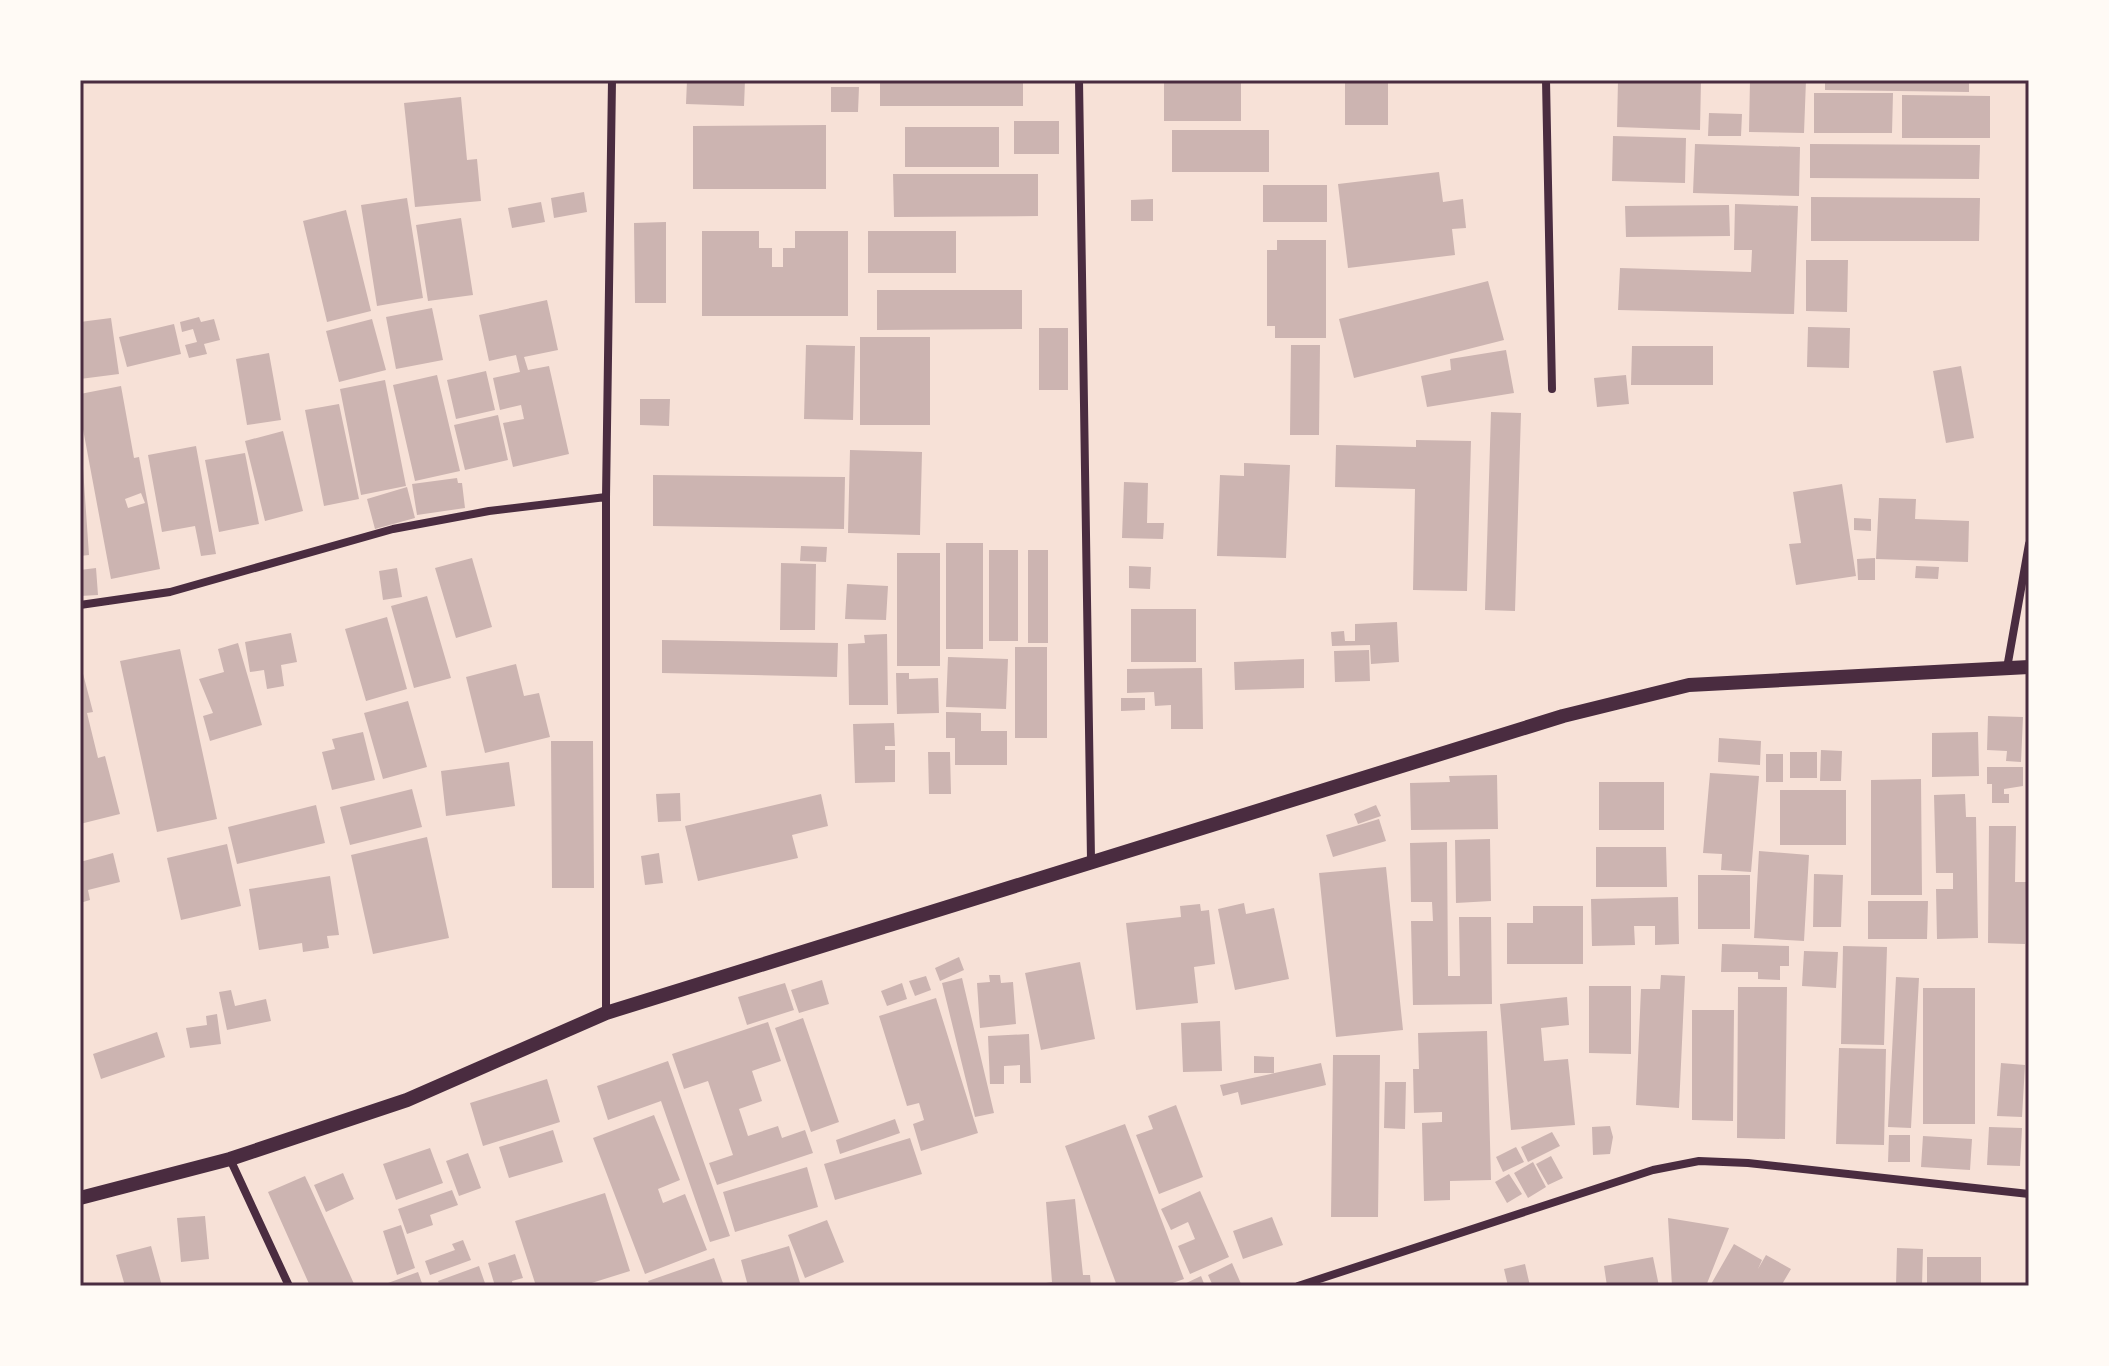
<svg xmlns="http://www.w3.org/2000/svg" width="2109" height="1366" font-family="'Exo 2',sans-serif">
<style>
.building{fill:#ccb4b1;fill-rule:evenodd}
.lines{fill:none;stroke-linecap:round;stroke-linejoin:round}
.minor{stroke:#4a2c40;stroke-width:8}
.tertiary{stroke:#4a2c40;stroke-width:14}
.neatline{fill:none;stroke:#4a2c40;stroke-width:3}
</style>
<rect width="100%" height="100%" fill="#f7e1d7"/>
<path class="building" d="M687 80H745L744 106 686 104Z
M880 80H1023V106H880Z
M1164 80H1241V121H1164Z
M1345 80H1388V125H1345Z
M1618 80H1701L1700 130 1617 127Z
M1750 80H1806L1804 133 1749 132Z
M1825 80H1969V92L1825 90Z
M831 87H859L858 112H831Z
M1814 93H1893L1892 133H1814Z
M1902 95 1990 96V138H1902Z
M461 97 467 160 477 159 481 201 415 207 404 103Z
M1709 113 1742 114 1741 136H1708Z
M1014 121H1059V154H1014Z
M826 125V189H693V126Z
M905 127H999V167H905Z
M1172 130H1269V172H1172Z
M1613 136 1686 138 1685 183 1612 181Z
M1695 144 1800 147 1799 196 1693 193Z
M1810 144 1980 145 1979 179 1810 178Z
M1439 172 1443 202 1463 199 1466 228 1452 229 1455 255 1348 268 1338 184Z
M893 174H1038V216L894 217Z
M1263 185H1327V222H1263Z
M584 192 587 212 554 218 551 198Z
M1811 197 1980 198 1979 241H1811Z
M407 198 423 298 377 306 361 205Z
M1153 199V221H1131V200Z
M541 202 545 222 512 228 508 208Z
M1735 204 1798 206 1794 314 1618 310 1620 268 1751 272 1752 250H1734Z
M1729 205 1730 236 1626 237 1625 206Z
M346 210 371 311 327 322 303 221Z
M461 218 473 295 428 301 416 225Z
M666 222V303H635L634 223Z
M702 231H759V248H772V267H783V248H795V231H848V316H702Z
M868 231H956V273H868Z
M1277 240H1326V338H1275V326H1267V250H1277Z
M1806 260H1848L1847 312 1806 311Z
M1488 281 1504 340 1354 378 1339 319Z
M877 290H1022V329L877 330Z
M547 300 558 350 524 357 528 370 549 366 569 454 513 467 503 423 524 419 521 405 500 410 493 378 520 372 516 355 489 361 479 315Z
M432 308 443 360 396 369 386 317Z
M199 317 201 322 214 319 220 340 204 344 207 354 189 358 185 345 197 342 193 329 182 332 180 322Z
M111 318 119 374 80 379V322Z
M372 319 386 370 339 382 326 331Z
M174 324 181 354 127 367 119 337Z
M1808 327 1850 328 1849 368 1807 367Z
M1039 328H1068V390H1039Z
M860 337H930V425H860Z
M806 345 855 346 853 420 804 419Z
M1291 345H1320L1319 435H1290Z
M1632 346H1713V385H1631Z
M1506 350 1514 393 1427 407 1421 376 1451 370 1450 359Z
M269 353 281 420 247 425 236 359Z
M1961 366 1974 438 1946 443 1933 371Z
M486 371 495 410 456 419 447 380Z
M437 375 460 471 415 481 393 385Z
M1626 375 1629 404 1597 407 1594 378Z
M385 380 406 486 361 495 340 389Z
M121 386 134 458 139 457 160 569 111 579 80 413V394ZM141 493 145 503 128 508 125 499Z
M640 399H670L669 426 640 425Z
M339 404 359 499 324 506 305 410Z
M1491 412 1521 413 1515 611 1485 610Z
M498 415 508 460 465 470 454 425Z
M283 431 303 511 265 521 245 441Z
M1416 440 1471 441 1467 591 1413 590 1415 489 1335 487 1336 445 1416 447Z
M196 446 216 554 201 556 195 526 162 532 148 455Z
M850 450 922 452 920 535 848 533Z
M245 453 259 524 219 532 205 460Z
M1244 463 1290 465 1286 558 1217 556 1220 475 1244 476Z
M80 468H83L89 555 80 556Z
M653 475 845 477 844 529 653 526Z
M457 478 458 483H462L465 508 417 515 412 484Z
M1124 482 1148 483 1147 523H1164L1163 539 1122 538Z
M1842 484 1856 576 1796 585 1789 544 1801 543 1793 492Z
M407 487 415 518 375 529 367 499Z
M1879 498 1916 499 1915 519 1969 521 1968 562 1876 559Z
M1854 518 1871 519V531L1854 530Z
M946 543H983V649H946Z
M801 546 827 547 826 562 800 561Z
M989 550H1018V641H989Z
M1028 550H1048V643H1028Z
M897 553H940V666H897Z
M472 558 492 627 456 638 435 568Z
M1875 558V580H1858L1857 559Z
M781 563 816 564 815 630H780Z
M1129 566 1151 567 1150 589 1129 588Z
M1916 566 1939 567 1938 579 1915 578Z
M96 568 98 595 80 596V570Z
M397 568 402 597 383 600 379 571Z
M847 584 888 586 886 620 845 619Z
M427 596 451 678 414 688 391 606Z
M1131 609H1196V662H1131Z
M387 617 407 689 366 701 345 629Z
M1397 622 1399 662 1371 664 1370 645 1332 646 1331 632 1344 631 1345 641H1355V624Z
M291 633 297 662 281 665 284 686 267 689 264 670 250 672 245 642Z
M887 634 888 705H849L848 644 865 643 864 635Z
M662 640 838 643 837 677 662 673Z
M238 643 262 725 210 741 203 716 213 713 199 679 224 672 218 649Z
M1015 647H1047V738H1015Z
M180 649 217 819 157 832 120 661Z
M1369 650 1370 681 1335 682 1334 651Z
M948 657 1008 659 1006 709 946 707Z
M1304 659V688L1235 690 1234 662Z
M80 662 93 712 87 713 98 758 105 756 120 814 80 824Z
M516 664 524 696 539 693 550 737 485 753 466 677Z
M1202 668 1203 729H1171V705L1155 706 1154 692 1127 693V669Z
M896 673H909V679L938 678 939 713 897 714Z
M1121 698H1145V710L1121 711Z
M408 701 427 767 383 779 364 713Z
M946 712 981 713V731H1007V765H955V738H946Z
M1988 716 2023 717 2021 762 2006 761 2007 751 1987 750Z
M894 723 895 746H885V750H895V782L855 783 853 724Z
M363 732 375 780 332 790 322 752 335 749 332 739Z
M1978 732 1979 776 1932 777V733Z
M1719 738 1761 741 1760 765 1718 762Z
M551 741H593L594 888H552Z
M1821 750 1842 751 1841 781H1820Z
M928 752H950L951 794H929Z
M1790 752H1817V778H1790Z
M1766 754H1783V782H1766Z
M509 762 515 806 446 816 441 771Z
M1987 767H2023V786L2004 789V794H2009V803H1992V784H1987Z
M1710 773 1759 776 1751 872 1721 870 1722 854 1703 853Z
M1497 775 1498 829 1411 830 1410 783 1450 782 1449 776Z
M1921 779 1922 895H1871V780Z
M1599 782H1664V830H1599Z
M412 789 422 827 350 845 340 807Z
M1780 790H1846V845H1780Z
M680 793 681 821 658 822 656 794Z
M821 794 828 826 792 835 798 858 698 881 685 826Z
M1965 794 1966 817H1976L1978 938 1937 939 1936 889H1953V873H1936L1934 795Z
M316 805 325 843 237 864 228 827Z
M1376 805 1381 816 1358 824 1354 814Z
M1379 819 1386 841 1333 857 1326 835Z
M1989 826H2016L2015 882H2026L2025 944 1988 943Z
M427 837 449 938 373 954 351 855Z
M1490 839 1491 901 1456 903 1455 840Z
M1447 842 1448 976H1460L1459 917H1491L1492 1004 1413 1005 1411 921H1433L1432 902H1411L1410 843Z
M227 844 241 906 181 920 167 858Z
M1596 847H1666L1667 887H1596Z
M1759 851 1809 855 1804 941 1754 938Z
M113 853 120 882 88 890 90 900 80 903V862Z
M659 853 663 883 645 885 641 856Z
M1386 867 1403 1030 1336 1037 1319 873Z
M1814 874 1843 875 1841 927H1813Z
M1698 875H1750V929H1698Z
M330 876 339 935 327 936 329 948 303 952 302 943 259 950 249 889Z
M1678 897 1679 944 1655 945V926H1634L1635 945 1592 946 1591 899Z
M1868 901H1928L1927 939H1868Z
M1244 903 1246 914 1274 908 1289 979 1235 990 1218 909Z
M1200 904 1201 911 1209 910 1215 964 1194 967 1198 1003 1136 1010 1126 923 1181 917 1180 906Z
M1533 906H1583V964H1507V923H1533Z
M1722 944 1789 946V966H1780V980L1758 979V972H1721Z
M1843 946 1887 947 1884 1045 1841 1044Z
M1804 951 1838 952 1836 988 1802 986Z
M959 957 964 970 940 981 935 968Z
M1080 962 1095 1039 1041 1050 1025 973Z
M989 975H1000L1001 983 1013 982 1016 1024 980 1028 977 983 990 982Z
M1661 975 1685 976 1679 1108 1636 1105 1641 989H1660Z
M926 976 931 990 915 996 909 981Z
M1896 977 1919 978 1911 1128 1888 1127Z
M962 978 994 1113 975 1117 942 983Z
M822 980 829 1004 799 1013 791 990Z
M785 983 794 1010 747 1025 738 997Z
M902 983 907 999 887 1006 881 991Z
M1589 986H1631V1054L1589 1053Z
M1738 987H1787L1785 1139 1737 1138Z
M1923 988H1975V1124H1923Z
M231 990 235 1006 266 999 271 1021 227 1030 219 992Z
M1567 997 1569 1025 1541 1028 1544 1061 1568 1059 1575 1125 1511 1130 1500 1004Z
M936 998 978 1133 921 1151 913 1124 924 1120 919 1103 907 1106 879 1016Z
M1692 1010H1734L1733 1121 1692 1120Z
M217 1014 221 1044 190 1048 186 1028 207 1025 206 1016Z
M803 1018 839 1122 811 1132 775 1028Z
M1220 1021 1222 1071 1183 1072 1181 1023Z
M768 1022 781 1061 752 1071 762 1101 739 1109 748 1136 778 1126 782 1138 805 1130 813 1153 717 1185 709 1163 733 1155 708 1081 684 1089 672 1054Z
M1487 1031 1491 1180 1450 1181V1200L1424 1201 1422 1123 1442 1122V1112L1414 1113 1413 1069H1419L1418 1033Z
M157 1032 165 1057 101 1079 93 1054Z
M1029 1034 1031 1083H1020V1065L1004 1066V1084H990L988 1036Z
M1839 1048 1886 1049 1884 1145 1836 1144Z
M1333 1055H1380L1378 1217H1331Z
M1254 1056 1274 1057V1073H1254Z
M668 1061 730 1236 710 1242 661 1101 608 1120 597 1086Z
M1321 1063 1326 1085 1241 1105 1238 1092 1223 1096 1220 1085Z
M2001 1063 2025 1065 2022 1117 1997 1116Z
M547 1079 560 1122 483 1146 470 1103Z
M1385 1082H1406L1405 1129 1384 1128Z
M1176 1105 1203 1177 1159 1194 1136 1135 1153 1129 1148 1116Z
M654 1115 680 1180 658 1189 663 1203 685 1194 707 1250 645 1274 593 1138Z
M895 1119 900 1133 840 1154 836 1140Z
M1125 1124 1184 1279 1164 1286H1117L1065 1146Z
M1610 1126 1613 1137 1610 1154 1593 1155 1592 1127Z
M1989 1127 2022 1128 2020 1166 1987 1165Z
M553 1130 563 1162 509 1178 499 1147Z
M1552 1132 1560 1146 1528 1162 1521 1147Z
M1889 1135H1910V1162H1888Z
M1923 1136 1972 1139 1970 1170 1921 1167Z
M910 1138 922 1174 835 1200 824 1164Z
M1516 1147 1524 1162 1503 1172 1496 1157Z
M430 1148 443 1183 396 1200 383 1164Z
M468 1153 481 1188 459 1196 446 1161Z
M1551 1156 1563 1178 1548 1185 1536 1164Z
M1533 1162 1546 1187 1528 1198 1514 1173Z
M807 1167 818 1207 735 1232 723 1192Z
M343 1173 354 1199 326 1212 314 1185Z
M1509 1174 1522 1194 1507 1203 1495 1182Z
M305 1176 311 1189 355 1286H310L268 1192Z
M452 1190 458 1205 430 1215 433 1225 407 1234 398 1209Z
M1200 1191 1229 1257 1190 1274 1178 1246 1195 1239 1188 1222 1171 1230 1161 1209Z
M605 1193 630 1271 582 1286H536L515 1221Z
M1075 1199 1083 1275H1090L1091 1286H1046V1283L1052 1282 1046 1202Z
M205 1216 209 1259 181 1262 177 1218Z
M1272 1217 1283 1245 1243 1259 1233 1231Z
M1668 1218 1729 1228 1706 1286H1672Z
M827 1220 844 1262 805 1278 788 1235Z
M401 1225 415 1268 397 1275 383 1231Z
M463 1240 471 1260 430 1275 425 1261 455 1250 452 1244Z
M1734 1244 1762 1260 1758 1269 1766 1255 1791 1269 1781 1286H1710Z
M151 1246 162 1286H125L116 1255Z
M789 1246 801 1286H748L741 1260Z
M1897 1248 1923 1249 1922 1286H1896Z
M515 1254 523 1278 512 1281 513 1286H495L488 1263Z
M1653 1257 1659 1286H1607L1604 1266Z
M1927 1257H1981V1286H1927Z
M714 1258 724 1286H650L648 1281Z
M1232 1263 1242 1286H1213L1208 1275Z
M1525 1264 1530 1286H1508L1504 1269Z
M479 1266 486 1286H440L438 1281Z
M418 1272 423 1286H389L388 1283Z
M1201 1276 1205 1286H1180Z"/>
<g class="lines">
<path class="minor" d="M1079 80 1091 859
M1546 80 1552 389
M80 605 170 592 393 529 489 511 606 497
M2007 668 2029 544
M606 1013V497L612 80
M230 1159 289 1286
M1298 1286 1653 1170 1699 1161 1748 1163 2029 1194"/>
<path class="tertiary" d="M80 1198 230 1159 407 1100 606 1013 1563 716 1689 685 2029 667"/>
</g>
<rect width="2109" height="1366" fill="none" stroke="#fffaf5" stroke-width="164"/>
<rect x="82" y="82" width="1945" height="1202" class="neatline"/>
</svg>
